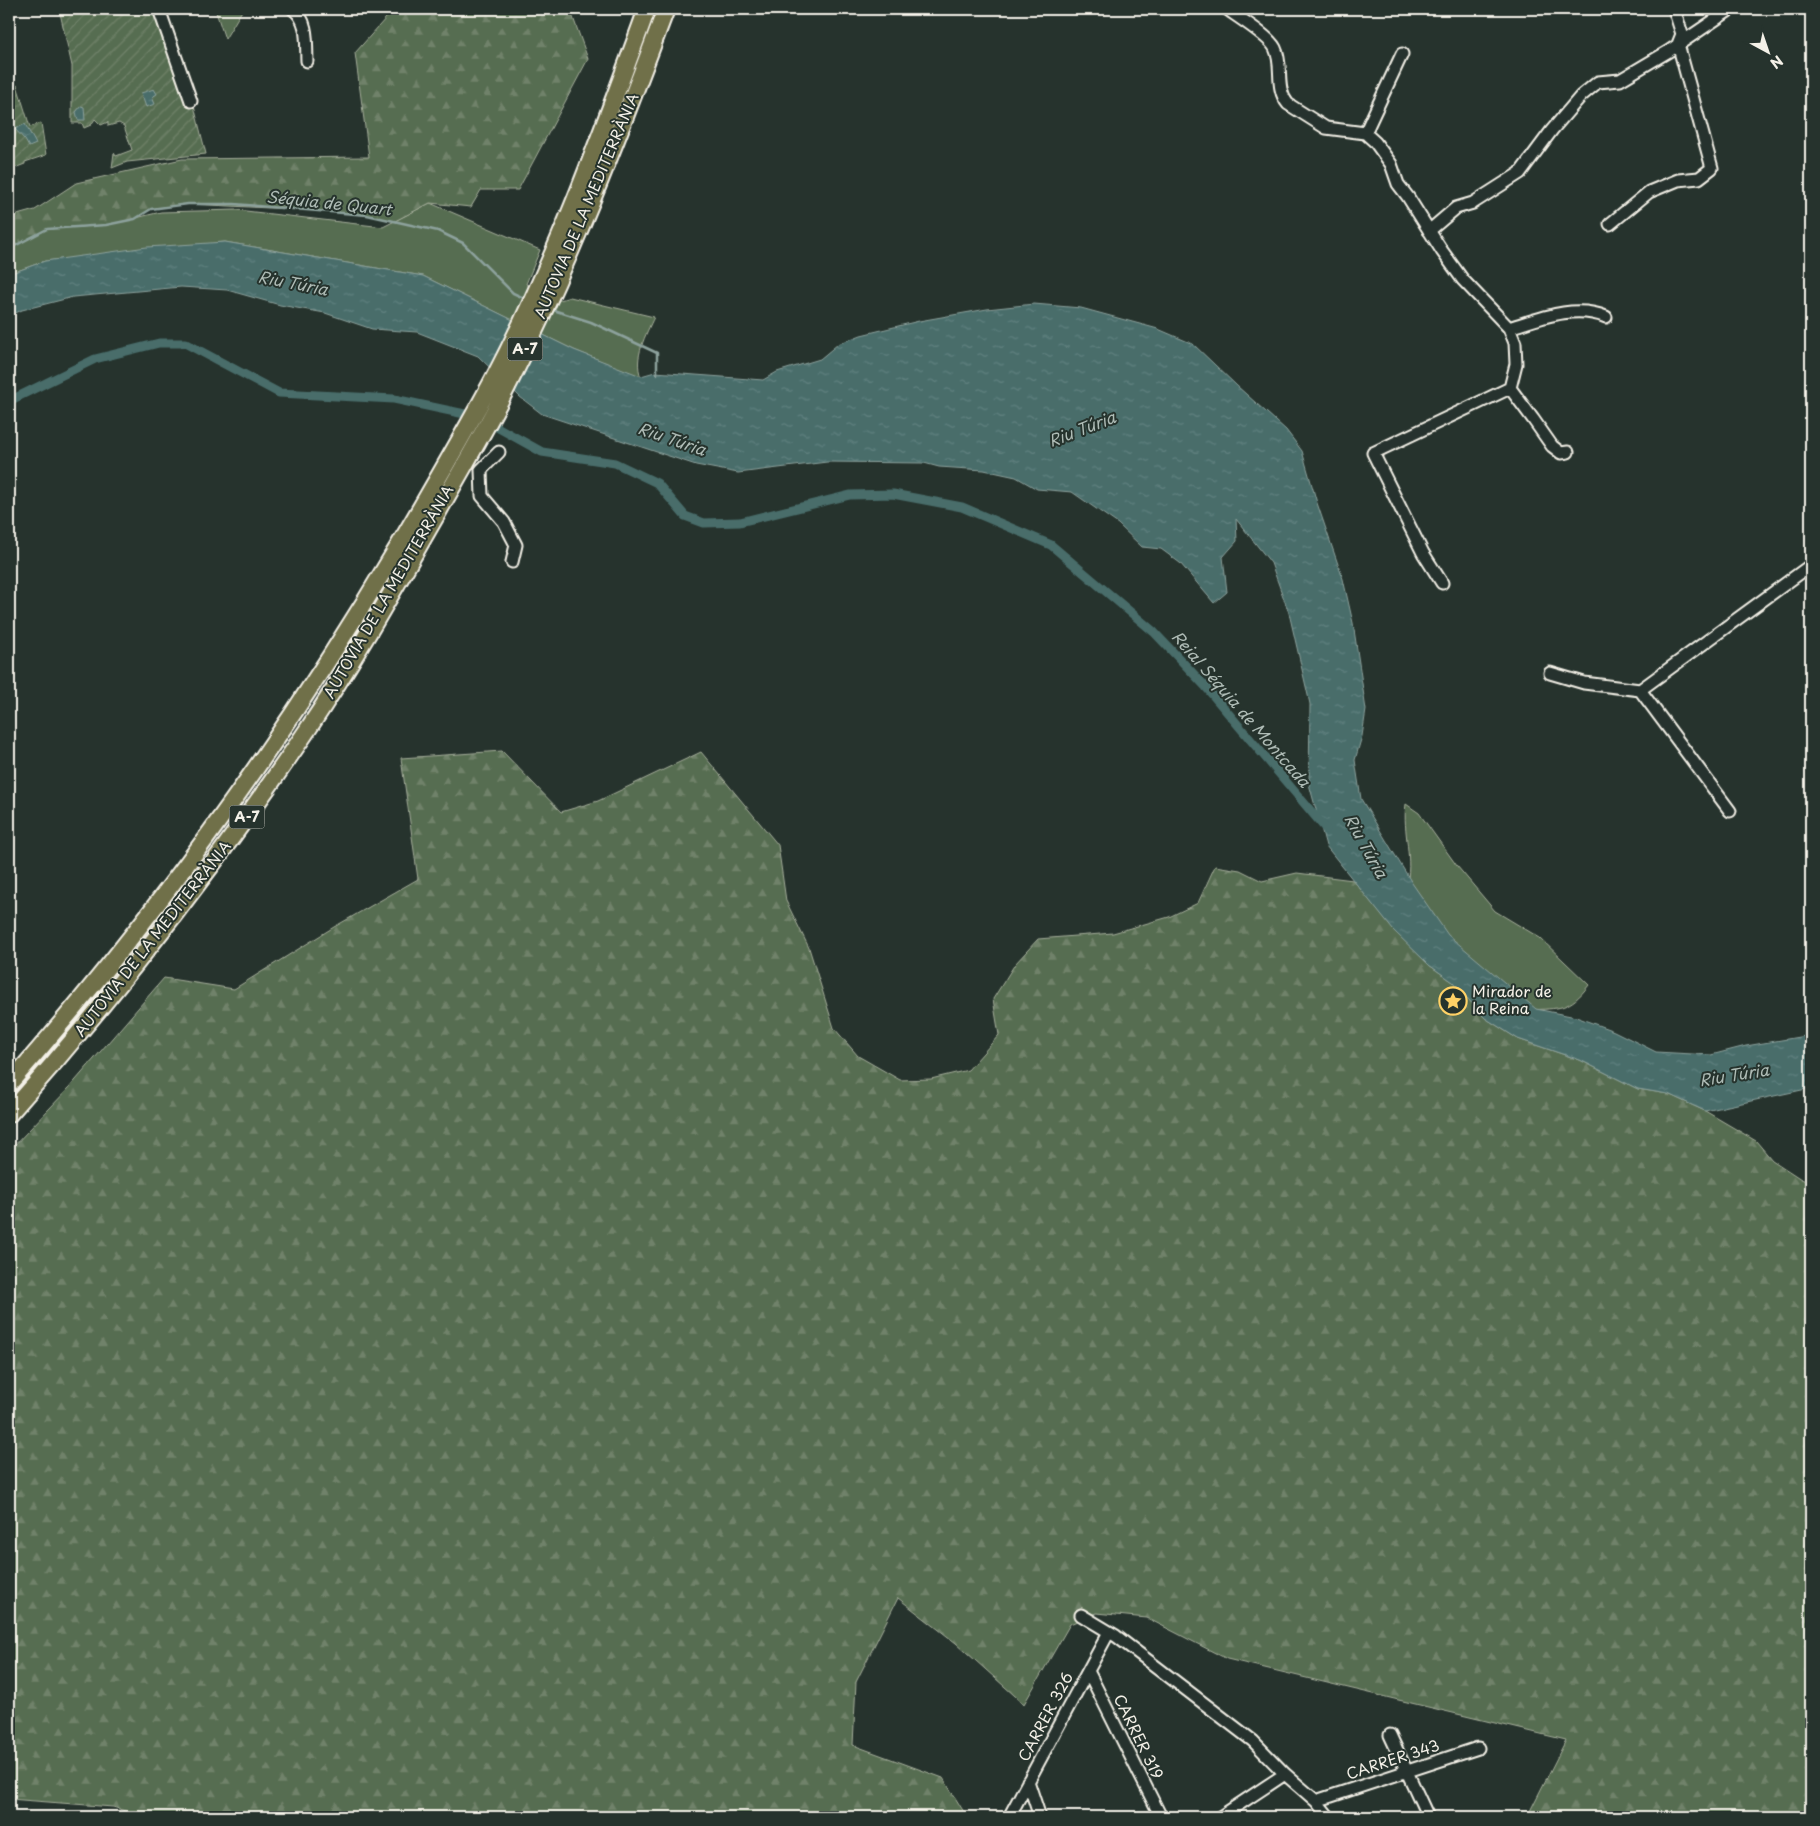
<svg xmlns="http://www.w3.org/2000/svg" width="1820" height="1826" font-family="'Playpen Sans',sans-serif">
<style>
.green{fill:#576d51;stroke:#a6af9c}
.forest{fill:url(#forest-firs);stroke:#a6af9c}
.garden{fill:url(#garden-furrows);stroke:#a6af9c}
.water{fill:url(#water-ripples);stroke:#8da29d}
.lines{fill:none;stroke-linecap:round;stroke-linejoin:round}
.stream{stroke:#8da29d;stroke-width:2.5}
.canal{stroke:#486d6b;stroke-width:9}
.minor-casing{stroke:#f4f1e8;stroke-width:15}
.highway-casing{stroke:#f4f1e8;stroke-width:20}
.minor{stroke:#26332d;stroke-width:11}
.highway{stroke:#70704a;stroke-width:16}
.labels{text-anchor:middle;stroke-width:4;stroke-linejoin:round;paint-order:stroke}
.shield{fill:#26332d;stroke:#b6b8b0;stroke-width:1}
.shield-label{font-size:14px;font-weight:bold;fill:#f4f1e8}
.street-label{font-size:15px;fill:#f4f1e8;stroke:#26332d}
.poi-label{font-size:15px;fill:#f4f1e8;stroke:#26332d;text-anchor:start}
.water-label{font-size:16px;font-style:italic;fill:#afbcb6;stroke:#26332d}
</style>
<defs>
<pattern id="forest-firs" width="22" height="20" patternUnits="userSpaceOnUse" patternTransform="scale(1.25)"><rect width="22" height="20" fill="#576d51"/><path d="M5 1l3.5 6h-7zM16 11l3.5 6h-7z" fill="#70826a"/></pattern>
<pattern id="garden-furrows" width="10" height="10" patternUnits="userSpaceOnUse" patternTransform="scale(1.25)"><rect width="10" height="10" fill="#576d51"/><path d="M-1 1l2-2M0 10L10 0M9 11l2-2" fill="none" stroke="#70826a"/></pattern>
<pattern id="water-ripples" width="26" height="14" patternUnits="userSpaceOnUse" patternTransform="scale(1.25)"><rect width="26" height="14" fill="#486d6b"/><path d="M2 4q2-2 4 0t4 0M15 11q2-2 4 0t4 0" fill="none" stroke="#638280"/></pattern>
</defs>
<rect width="100%" height="100%" fill="#26332d"/>
<filter id="ink" filterUnits="userSpaceOnUse"><feTurbulence type="fractalNoise" baseFrequency=".02" numOctaves="2"/><feDisplacementMap in="SourceGraphic" scale="10" xChannelSelector="R" yChannelSelector="G"/><feConvolveMatrix kernelMatrix="1 2 1 2 8 2 1 2 1" color-interpolation-filters="sRGB"/></filter>
<g filter="url(#ink)">
<path class="green" d="M215 9H243L225 39Z
M430 203 540 250 526 284 554 302 570 297 654 317C646 334 633 358 641 377L574 350 423 276 225 242 45 261 9 274V249L47 229 106 225 161 212 237 210 383 227Z
M1406 804 1419 813 1457 866 1495 911 1540 938 1589 985C1569 1011 1560 1008 1529 1010L1470 965 1406 887C1414 860 1402 831 1406 804Z"/>
<path class="forest" d="M394 9H570L588 59 518 190H481L471 207 430 203 395 221 367 215 311 210 188 204 151 209 135 219 106 225 47 229 9 249V220L17 215 35 210 76 183 182 159 369 157 355 53Z
M502 751 561 812 598 801 701 752 778 845 786 901 809 948 834 1028 858 1056 900 1080 931 1079 968 1070 999 1035 993 999 1015 964 1038 939 1113 933 1169 917 1198 903 1215 866 1240 870 1262 881 1297 873 1353 880 1394 930 1429 965 1453 982 1485 1018 1518 1039 1580 1060 1638 1089 1668 1094 1705 1111 1756 1141 1772 1160 1801 1179 1811 1183V1817H1527L1566 1740 1227 1659 1147 1618 1096 1613 1070 1624 1024 1704 956 1643 898 1598 856 1682 853 1745 943 1778 967 1817H143L113 1807 9 1799V1151L69 1088 164 978 234 989 334 927 418 879 401 758Z"/>
<path class="garden" d="M63 9H162L194 106 206 154 127 162 112 168 114 153 116 156 132 150 124 126 119 123 108 126V122L101 125 95 119 91 125 84 128 82 123H72V66L60 13Z
M17 85 30 127 41 123 46 155 25 162V164L9 170V86Z
M9 193 17 215 9 220Z"/>
<path class="water" d="M154 89 157 94 152 97 155 104 146 107 141 93Z
M81 106 84 107 85 120H78L76 112Z
M25 124 36 144 29 147 25 140 15 129Z
M225 242 423 276 574 350 641 376 655 372 763 380 777 372 820 359 838 344 861 335 919 321 987 309 1034 304 1081 308 1158 329 1193 344 1237 386 1286 430 1302 451 1317 503 1343 579 1353 623 1366 710 1362 736 1355 760 1361 799 1412 883 1448 935 1536 1009 1576 1017 1614 1031 1656 1052 1711 1055 1746 1046 1811 1035V1088L1705 1111 1668 1094 1638 1089 1580 1060 1518 1039 1485 1018 1453 982 1429 965 1393 930 1326 846 1309 784 1310 704 1289 613 1271 563 1236 519 1237 541 1223 557 1227 592 1214 603 1180 563 1161 549 1142 547 1118 524 1072 492 1037 489 1016 477 984 470 939 467 924 463 827 462 738 473 696 465 542 414 520 397 478 356 417 332 372 329 325 313 280 305 227 290 181 287 73 297 22 310 9 316V274L45 261 147 247Z"/>
<g class="lines">
<path class="stream" d="M9 249 47 229 106 225 135 219 151 209 188 204H234L367 215 438 231 463 243 513 293 526 299
M550 309 591 322 657 353V374"/>
<path class="canal" d="M9 401 95 359 159 343H185L279 393 394 399 479 417 542 452 615 463 657 483 685 516 704 523 740 522 850 495 893 494 962 507 1051 545 1154 632 1206 687 1326 829"/>
<g class="minor-casing">
<path id="minor" d="M159 9 191 101
M293 9C309 21 306 42 307 61
M1227 9C1239 18 1269 36 1275 48 1284 66 1274 87 1288 104L1326 128 1365 133 1375 142 1391 164 1398 184 1408 197 1442 251 1463 280 1509 328 1515 343 1516 364 1510 388 1533 419 1552 446 1561 453 1568 452
M1365 133 1402 54
M1610 224 1649 192 1678 180 1699 178 1712 168 1678 44 1682 34 1674 9
M1429 231 1456 208 1473 203 1520 173 1552 130 1581 96 1598 82 1620 80 1669 51 1731 9
M1509 328C1541 318 1575 304 1606 317
M499 452 481 470 482 496 504 522 516 545 512 562
M1442 583 1423 553 1373 453 1510 388
M1550 673 1584 683 1640 690 1811 565
M1640 690 1730 811
M1081 1615 1116 1636 1253 1741 1285 1774 1316 1801 1329 1817
M1088 1671 1161 1817
M1390 1735 1428 1817
M1028 1781 1040 1817
M1316 1801 1478 1748
M1009 1817 1109 1632
M1220 1817 1285 1774"/>
</g>
<g class="highway-casing">
<path id="highway" d="M9 1084C157 916 287 734 401 542 432 489 463 436 492 382 555 263 601 135 647 9
M9 1114C118 992 216 865 308 729 355 659 396 585 438 512 461 470 486 429 507 387 569 265 618 137 666 9"/>
</g>
<use href="#minor" class="minor"/>
<use href="#highway" class="highway"/>
</g>
</g>
<defs>
<g id="sight-ring" transform="scale(1.4375)"><circle r="9.5" fill="#26332d" stroke="#ffd166" stroke-width="1.5"/><path d="M0-6L1.8-2.2L6-1.7L2.9 1.2L3.7 5.4L0 3.3L-3.7 5.4L-2.9 1.2L-6-1.7L-1.8-2.2Z" fill="#ffd166"/></g>
</defs>
<g fill-rule="evenodd">
<use href="#sight-ring" x="1453" y="1001"/>
</g>
<g class="labels">
<g class="shield">
<rect x="507.5" y="337.5" width="35" height="23" rx="4"/>
<rect x="229.5" y="805.5" width="35" height="23" rx="4"/>
</g>
<g class="shield-label">
<text x="525" y="354">A-7</text>
<text x="247" y="822">A-7</text>
</g>
<g class="street-label">
<text transform="translate(587 206) rotate(-67)" y="5">AUTOVIA DE LA MEDITERRÀNIA</text>
<text transform="translate(389 592) rotate(-60)" y="5">AUTOVIA DE LA MEDITERRÀNIA</text>
<text transform="translate(153 939) rotate(-52)" y="5">AUTOVIA DE LA MEDITERRÀNIA</text>
<text transform="translate(1046 1717) rotate(-62)" y="5">CARRER 326</text>
<text transform="translate(1138 1737) rotate(64)" y="5">CARRER 319</text>
<text transform="translate(1393 1760) rotate(-18)" y="5">CARRER 343</text>
</g>
<g class="poi-label">
<text x="1472" y="997">Mirador de<tspan x="1472" dy="17">la Reina</tspan></text>
</g>
<g class="water-label">
<text transform="translate(329 203) rotate(6)" y="6">Séquia de Quart</text>
<text transform="translate(293 283) rotate(11)" y="6">Riu Túria</text>
<text transform="translate(1082 429) rotate(-21)" y="6">Riu Túria</text>
<text transform="translate(672 439) rotate(19)" y="6">Riu Túria</text>
<text transform="translate(1241 709) rotate(49)" y="6">Reial Séquia de Montcada</text>
<text transform="translate(1366 846) rotate(61)" y="6">Riu Túria</text>
<text transform="translate(1734 1075) rotate(-9)" y="6">Riu Túria</text>
</g>
</g>
<rect width="1820" height="1826" fill="none" stroke="#26332d" stroke-width="30"/>
<rect x="15" y="15" width="1790" height="1796" fill="none" stroke="#f4f1e8" stroke-width="2" filter="url(#ink)"/>
<g transform="translate(1768 52) rotate(140)" stroke="#26332d" stroke-width="4" paint-order="stroke">
<path d="M0-4L9 19L0 12L-9 19Z" fill="#f4f1e8"/>
<text y="-8" font-size="14" font-weight="bold" text-anchor="middle" fill="#f4f1e8">N</text>
</g>
</svg>
